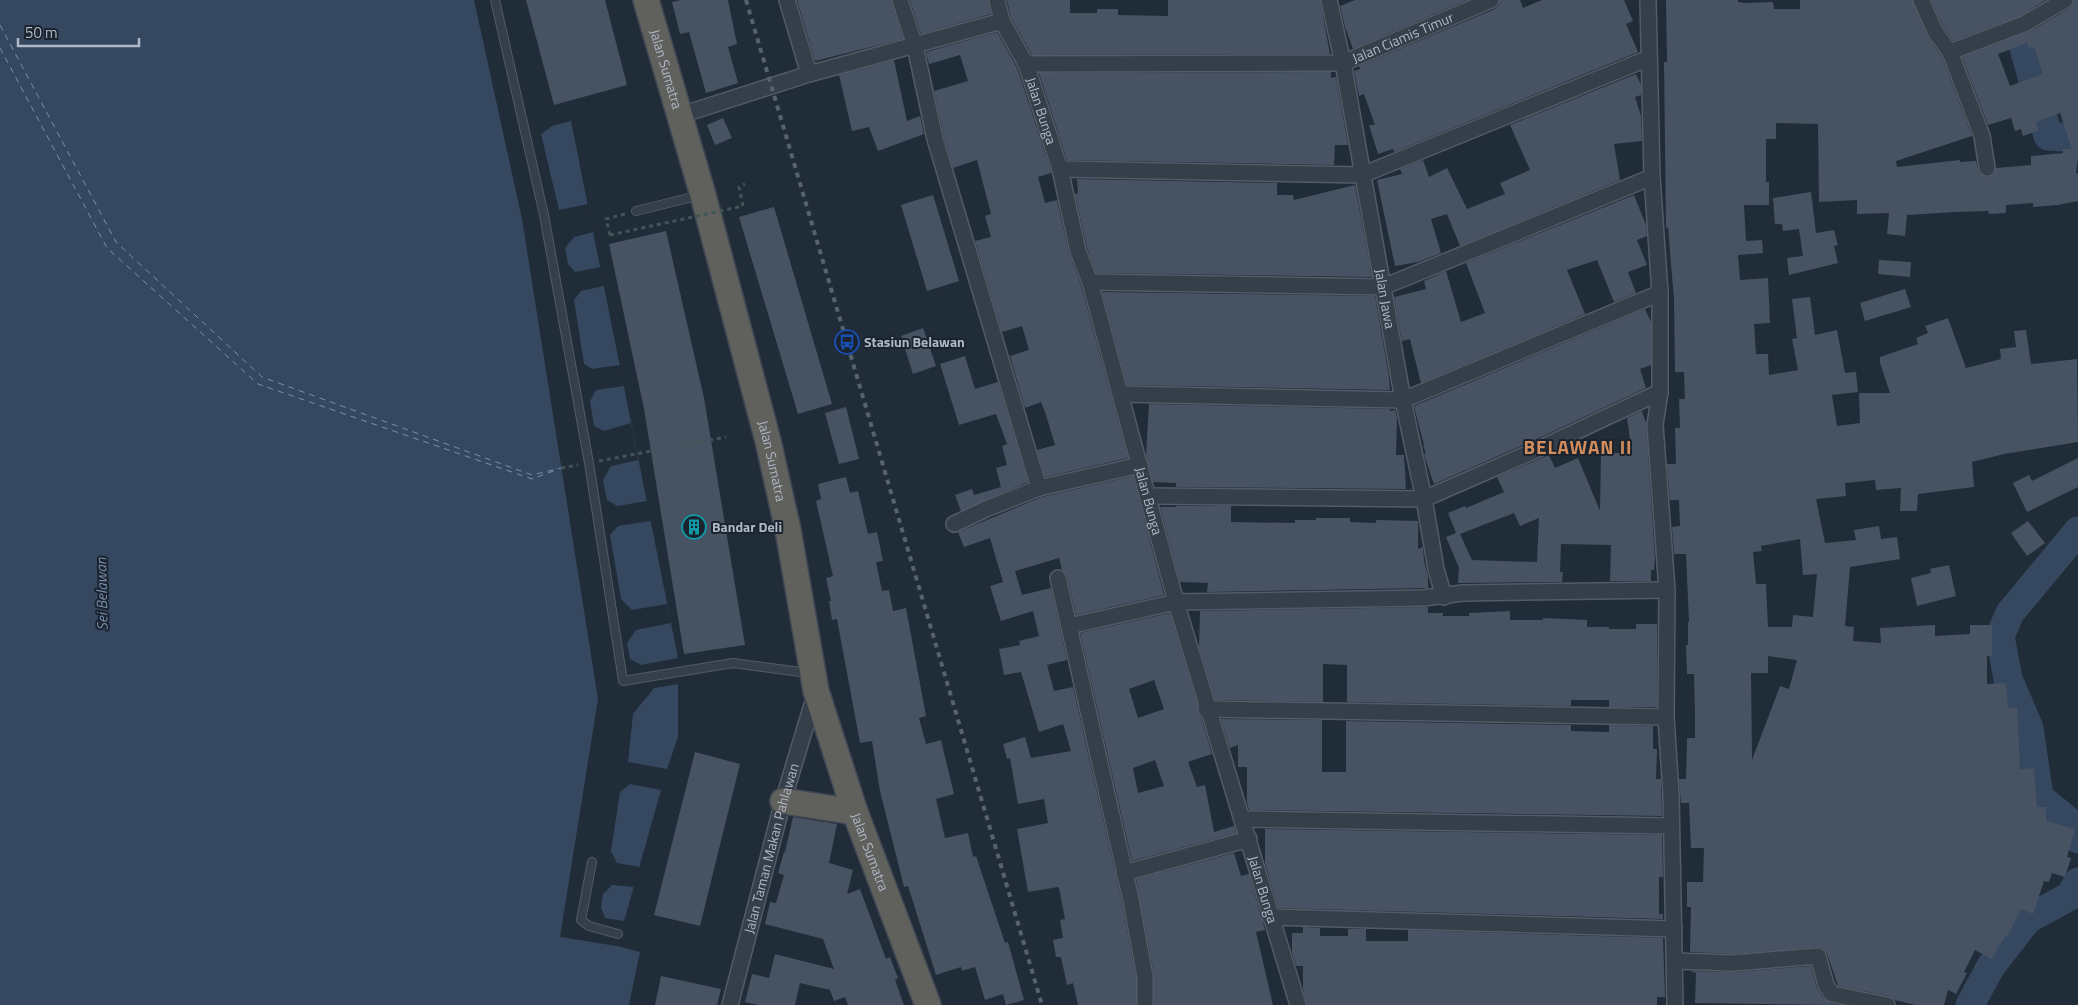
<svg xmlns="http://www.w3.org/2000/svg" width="2078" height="1005" font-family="'Titillium Web',sans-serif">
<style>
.water{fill:#354860}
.pier{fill:#212c39}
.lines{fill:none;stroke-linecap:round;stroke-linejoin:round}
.river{stroke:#354860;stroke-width:29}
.ferry{stroke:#7790ae;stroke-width:1;stroke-dasharray:6 5;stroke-linecap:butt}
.building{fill:#475363;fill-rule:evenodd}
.service-casing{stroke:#525b67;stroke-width:10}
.minor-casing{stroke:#525b67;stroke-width:18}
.trunk-casing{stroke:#3f4854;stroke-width:28}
.path{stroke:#415557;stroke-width:3;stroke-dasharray:4 4;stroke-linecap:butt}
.service{stroke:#353e49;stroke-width:8}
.minor{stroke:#353e49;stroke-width:15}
.trunk{stroke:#60605d;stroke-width:25}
.rail{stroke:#566270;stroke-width:4;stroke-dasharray:5 5;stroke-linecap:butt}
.path-bridge{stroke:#415557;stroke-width:3;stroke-dasharray:4 4;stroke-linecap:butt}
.labels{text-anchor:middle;stroke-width:4;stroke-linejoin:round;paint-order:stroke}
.street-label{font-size:14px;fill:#afb8c6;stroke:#1a232e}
.poi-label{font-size:14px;font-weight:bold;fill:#afb8c6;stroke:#1a232e;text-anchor:start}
.water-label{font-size:15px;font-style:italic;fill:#7790ae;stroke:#1a232e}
.district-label{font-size:19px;font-weight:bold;letter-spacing:1px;fill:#d38d5c;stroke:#1a232e}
</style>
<rect width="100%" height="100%" fill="#212c39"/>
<path class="water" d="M0 0H535L571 121 678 658V737L667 769 617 946 640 952 629 1005H0Z"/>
<path class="pier" d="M474 0H535L571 121 552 126 541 134 559 210 588 204 594 232 574 237 565 248 568 264 575 272 601 267 604 286 581 291 574 300 584 364 592 369 620 365 624 386 596 390 590 401 594 426 604 431 631 423 638 460 611 466 603 480 607 500 617 506 647 501 651 521 618 526 610 535 621 599 632 610 667 604 671 623 636 630 627 643 630 659 641 665 678 658 679 684 654 688 633 714 628 762 667 769 661 790 630 784 620 792 611 851 617 863 640 867 634 887 612 885 603 894 601 907 605 918 624 921 617 946 560 937 598 699 522 219Z"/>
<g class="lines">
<path class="river" d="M2011 0 2048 136 2078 138
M2078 531 2010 613 2000 636 2008 679 2029 728 2039 797 2076 827 2078 839
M1970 1005 1991 966 2028 919 2070 896 2078 882"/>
<path class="ferry" d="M0 25 116 242 262 377 532 475 561 468
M0 48 107 248 258 384 532 479 556 470"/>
</g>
<path class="building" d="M526 0H605L627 85 554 105Z
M681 0H728L737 44 728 47 738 83 706 93 689 32 680 34 672 2Z
M797 0H891L903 39 815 61Z
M910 0H988L991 14 921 34Z
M1007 0H1070V13H1097V9H1118V15L1168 16V0H1320L1330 54 1032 55 1011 18Z
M1355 0H1467L1353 49 1345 27 1340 6Z
M1500 0H1520L1523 8 1542 0H1624L1633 21 1626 24 1638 52 1394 152 1393 149 1378 154 1369 125H1375L1364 94 1359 96 1354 71 1360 69 1359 66 1495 9 1499 5Z
M1666 0H1738V2L1745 3 1773 2 1774 9H1800V0H1912L1928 37 1942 57 1972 136 1896 161 1897 167 1960 160V162L1976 161 1979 173 1988 177 1993 175 1996 168 2031 165V156L2063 153V149H2072L2060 113 2036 122 2038 131 2023 136 2021 129 2015 131 2011 118 1988 125 1962 57 2029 32 2070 8 2074 0H2078V159L2076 173H2078V201L2058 205 2033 207V203L2006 205V213L1989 214 1988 211 1955 212 1907 215 1905 236 1887 234 1889 213 1857 214V200L1819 202 1818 124 1776 123V139H1766V182H1769V205H1744L1746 241 1762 240 1763 253 1738 255 1740 280 1768 278 1770 323 1754 324 1756 354H1768L1769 375 1798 370 1792 339 1797 338 1792 299 1810 297 1815 335 1837 330 1845 373 1856 372 1858 392 1832 395 1837 426 1860 423 1859 393H1890L1880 363V357L1918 344 1916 338 1928 333 1925 326 1948 318 1966 368 2001 359 2000 349 2016 347 2014 331 2026 330 2031 364 2077 359 2078 442 2004 454 1972 462 1974 487 1918 494 1917 511H1900L1901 488 1876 490 1875 480 1845 483 1846 496 1816 499 1825 543 1856 540 1854 530 1879 526 1881 539 1897 537 1900 559 1850 567 1845 626 1854 627 1853 641 1881 643 1880 628 1935 625V636L1970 634V625H1992V656H1987V684L2006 683 2008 708 2017 707 2020 769 2034 768 2037 807H2046V821L2075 829 2067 857 2071 858 2065 877 2052 873 2049 882 2044 881 2033 914 2021 909 2007 937 2005 936 1992 959 1975 950 1964 972 1967 973 1956 994 1948 990 1944 1005H1915L1895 1000 1889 996 1838 986 1827 953 1821 947 1733 954 1690 952 1691 907H1687V882H1703L1704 848H1691L1689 803H1681L1679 779H1686L1687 738H1695V713L1694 674H1687L1686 645H1688V622H1689L1686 554H1674L1672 527 1680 526 1679 500H1670L1667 464H1676L1675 428H1680L1679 399H1685L1684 372H1675L1674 300 1668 227 1666 228 1664 62H1667ZM2027 43 2029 48 2034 47 2043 74 2010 86 1998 54ZM1800 539 1803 575 1817 574 1813 617 1793 615 1792 627H1768L1766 584H1756L1753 552 1762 551 1761 546ZM1768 656 1797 660 1789 689 1780 686 1752 760 1751 673H1768Z
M1931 0H2046L2020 16 1953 41 1944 28Z
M997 32 1017 68 1051 171V173L1038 177 1045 203 1057 200 1069 253 1081 285 1128 458 1045 477 1037 450 1055 445 1046 415 1041 402 1025 408 1010 356 1029 350 1022 326 1002 332 975 241 991 237 985 216 991 214 977 160 953 168 944 137 934 91 968 81 960 55 929 64 926 52Z
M894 60 907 121 920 116 924 134 878 151 869 127 852 131 839 75Z
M1331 72V78L1336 77 1348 145H1335L1334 165 1067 160 1039 73Z
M1636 74 1641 85V95L1635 97 1641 116 1642 141 1614 144 1620 180 1460 246 1447 214 1431 219 1441 253 1418 262 1395 266 1377 180 1402 174 1400 169 1423 160 1429 177 1447 168 1467 209 1505 194 1500 183 1530 170 1510 125Z
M723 118 732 138 715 145 707 125Z
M1077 179 1277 183V195H1293L1294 200 1355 185 1372 277 1096 273 1087 248 1075 194 1078 193Z
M1811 192 1816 233 1834 230 1838 245 1834 246 1838 263 1789 275 1787 258 1803 256 1799 229 1783 231 1782 224H1775L1773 198Z
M933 195 959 281 927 291 901 205Z
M1634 195 1646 225 1647 236 1637 240 1647 265 1628 272 1636 293 1614 302 1597 260 1567 270 1585 314 1421 383 1410 339 1402 341 1394 297 1426 289 1424 281 1446 271 1461 322 1485 313 1466 263Z
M774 207 832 404 798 414 739 217Z
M666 231 704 398 745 645 684 654 644 409 609 244Z
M1879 260 1911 262 1910 277 1878 274Z
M1905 289 1911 307 1865 321 1860 303Z
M1102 292 1375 296 1389 377 1390 390 1127 385Z
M1645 309 1651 322V365L1640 369 1646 388 1539 438 1434 484 1425 458 1424 454H1426L1423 445H1424L1414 406Z
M923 328 936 366 913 374 901 336Z
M965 356 975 389 998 382 1028 482 961 511 955 495 972 489 974 495 1001 487 996 468 1007 465 1002 446 1007 444 996 414 959 425 940 364Z
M1149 404 1390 409V411L1395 410 1397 418 1396 455H1404L1406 489 1176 487V483L1153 482 1146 455Z
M846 407 859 459 839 464 825 413Z
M1642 411 1646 423 1655 558 1654 570H1651V581H1610L1611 545 1561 544 1560 572H1563L1562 582 1458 583 1459 568 1446 537 1456 533 1448 513 1465 506 1466 508 1504 492 1497 477 1549 455 1555 468 1578 458 1600 511 1601 453H1632L1627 418ZM1514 513 1520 526 1539 518 1537 562 1472 560 1460 534Z
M2078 458V487L2027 512 2013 483 2029 475 2032 481Z
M1133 476 1164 595 1076 615 1067 576 1062 570 1059 558 1015 571 1022 595 1051 588 1067 660 1047 665 1054 691 1073 687 1122 902 1136 978V1005H1078L1073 983 1067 985 1061 957H1056L1053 940 1063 938 1060 920 1065 919 1059 888 1058 887 1028 892 1017 829 1048 823 1044 799 1018 804 1010 758 1007 759 1003 744 1025 737 1031 758 1071 751 1063 724 1039 732 1021 672 1004 675 999 649 1020 645 1019 641 1039 636 1033 611 1001 621 990 586 1003 582 990 538 964 547 958 532 1042 497Z
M846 477 850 493 858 491 868 534 877 532 883 561 876 562 882 591 889 590 893 611 906 608 926 716 919 718 926 744 941 740 954 794 936 799 945 838 968 833 973 857 976 856 1005 943 1008 942 1024 1000 1006 1005 1003 994 985 1000 975 967 962 971 961 967 936 975 908 886 904 887 880 791 872 741 860 743 837 619 832 620 829 601H831L826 578 833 576 816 501 821 499 818 484Z
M1176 506H1231V522L1295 523V520H1316V518H1350V522L1376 523V520L1418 521V549L1423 547 1424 561 1428 576V588L1207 592 1208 583 1180 582 1160 507H1176Z
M2028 521 2045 543 2027 556 2011 533Z
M1949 565 1956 596 1917 606 1911 578 1931 573 1930 569Z
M1428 607V613H1443V616H1469V613L1510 611V620H1543V618L1587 620V627H1609V629H1636V624H1657V707H1609V700H1571V706L1347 702V665L1323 664V702L1215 700 1199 647 1200 611Z
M1170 613 1198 705V713L1201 717 1212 754 1188 762 1197 787 1205 785 1214 832 1234 826 1236 833 1132 861 1080 633ZM1154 680 1164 709 1138 718 1129 689ZM1155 760 1164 786 1138 793 1133 768Z
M1221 719 1322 720V772H1346V721L1571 725V731L1609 732V725L1653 726V749H1657L1656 779H1661L1662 816 1249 810 1247 803V767H1238V745L1230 748Z
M695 752 740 764 700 926 654 915Z
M793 817 837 824 829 863 853 870 847 894 860 889 886 959 890 957 898 978 895 980 904 1005H848L845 997 834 1001 830 990 800 983 795 1005H758L745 1002 752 974 769 978 775 954 834 969 823 939 765 924 770 902 776 903 784 875 778 873 784 852H785Z
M1265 829 1662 835 1663 877H1659V914H1663V919L1278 908 1265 863Z
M1234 853 1241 876 1249 874 1265 930 1256 932 1273 1005H1154V975L1136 879Z
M1303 927 1320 928V936H1348V929H1366V941H1408V930L1663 938 1665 997H1657V1005H1307L1303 989V966H1296L1292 953V933H1303Z
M1811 966 1817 988 1824 999 1830 1003 1839 1005 1695 1003 1696 973 1690 971 1734 972Z
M661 976 721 989 717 1005H655Z"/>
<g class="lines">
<g class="service-casing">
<path id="service" d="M495 0 544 215 589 463 623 681 733 663 808 673
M636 211 701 195
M592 862 581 920 589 926 618 934"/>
</g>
<g class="minor-casing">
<g id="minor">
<path d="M787 0 809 74"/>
<path d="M900 0 915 46 935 139 1039 488"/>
<path id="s1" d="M997 0 1002 21 1026 64 1060 169 1078 251 1090 282 1176 602 1298 1005"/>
<path id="s2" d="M1329 0 1343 63 1403 400 1424 499 1436 569 1444 597"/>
<path d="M1648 0 1652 177 1660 293V392L1655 425 1667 590 1666 717 1671 794 1675 1005"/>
<path d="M1921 0 1936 33 1950 52 1982 136 1987 168"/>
<path d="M1950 52 2024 24 2065 0"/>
<path id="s3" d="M1026 64 1343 63 1491 0"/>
<path d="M681 115 809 74 1002 21"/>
<path d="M1060 169 1362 175 1649 58"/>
<path d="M1090 282 1383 287 1652 177"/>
<path d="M1120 394 1403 400 1660 293"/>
<path d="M1148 496 1424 499 1543 447 1660 392"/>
<path d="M954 524 986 509 1039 488 1140 465"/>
<path d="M1058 578 1131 900 1145 977V1005"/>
<path d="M1069 626 1176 602 1423 598 1463 593 1667 590"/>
<path d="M1206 709 1666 717"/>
<path d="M1242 819 1670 826"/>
<path d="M1124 873 1249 839"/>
<path d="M1270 917 1674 929"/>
<path d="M1675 961 1733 963 1818 956 1826 985 1832 994 1887 1005"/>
<path id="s4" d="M730 1005 783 801 815 695"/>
</g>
</g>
<g class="trunk-casing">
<g id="trunk">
<path id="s5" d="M646 0 703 195 768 441 788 530 816 691 855 812 928 1005"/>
<path d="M783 801 855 812"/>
</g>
</g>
<path class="path" d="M743 206 739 187 745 184
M610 235 606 219 625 214
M599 461 726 437
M561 468 578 465"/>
<use href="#service" class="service"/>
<use href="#minor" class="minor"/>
<use href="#trunk" class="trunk"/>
<path class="rail" d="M746 0 1042 1005"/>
<path class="path-bridge" d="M610 235 743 206"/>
</g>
<defs>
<g id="bus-ring" transform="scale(1.25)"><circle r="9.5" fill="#1a232e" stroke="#1a4fb4" stroke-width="1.5"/><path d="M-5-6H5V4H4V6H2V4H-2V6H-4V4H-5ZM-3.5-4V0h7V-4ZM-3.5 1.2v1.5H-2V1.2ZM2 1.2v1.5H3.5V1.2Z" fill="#1a4fb4"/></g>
<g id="building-ring" transform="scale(1.25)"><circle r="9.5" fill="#1a232e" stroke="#0f9aa8" stroke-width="1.5"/><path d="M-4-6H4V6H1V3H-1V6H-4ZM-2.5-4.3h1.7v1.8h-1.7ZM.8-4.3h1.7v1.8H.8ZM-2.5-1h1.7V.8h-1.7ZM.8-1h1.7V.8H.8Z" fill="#0f9aa8"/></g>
</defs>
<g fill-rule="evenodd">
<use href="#bus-ring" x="847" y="342"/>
<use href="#building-ring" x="694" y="527"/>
</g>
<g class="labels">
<g class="street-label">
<text dy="5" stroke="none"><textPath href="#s3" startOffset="382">Jalan Ciamis Timur</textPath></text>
<text dy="5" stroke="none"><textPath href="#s5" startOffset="72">Jalan Sumatra</textPath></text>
<text dy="5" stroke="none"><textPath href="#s1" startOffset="120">Jalan Bunga</textPath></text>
<text dy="5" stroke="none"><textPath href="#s2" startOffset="304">Jalan Jawa</textPath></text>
<text dy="5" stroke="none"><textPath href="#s5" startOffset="478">Jalan Sumatra</textPath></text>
<text dy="5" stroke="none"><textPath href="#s1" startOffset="525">Jalan Bunga</textPath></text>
<text dy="5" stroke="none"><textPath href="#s4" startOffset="162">Jalan Taman Makan Pahlawan</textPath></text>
<text dy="5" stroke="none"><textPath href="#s5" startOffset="882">Jalan Sumatra</textPath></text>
<text dy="5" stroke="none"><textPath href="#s1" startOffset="930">Jalan Bunga</textPath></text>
</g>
<g class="poi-label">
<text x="864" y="347">Stasiun Belawan</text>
<text x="712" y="532">Bandar Deli</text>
</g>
<g class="water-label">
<text transform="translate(102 594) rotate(-91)" y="5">Sei Belawan</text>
</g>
<g class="district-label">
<text x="1578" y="454">BELAWAN II</text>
</g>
</g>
<path d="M18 38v8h121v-8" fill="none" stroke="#afb8c6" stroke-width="2.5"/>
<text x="25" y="38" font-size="15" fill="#afb8c6" stroke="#1a232e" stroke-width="4" paint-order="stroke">50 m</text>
</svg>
